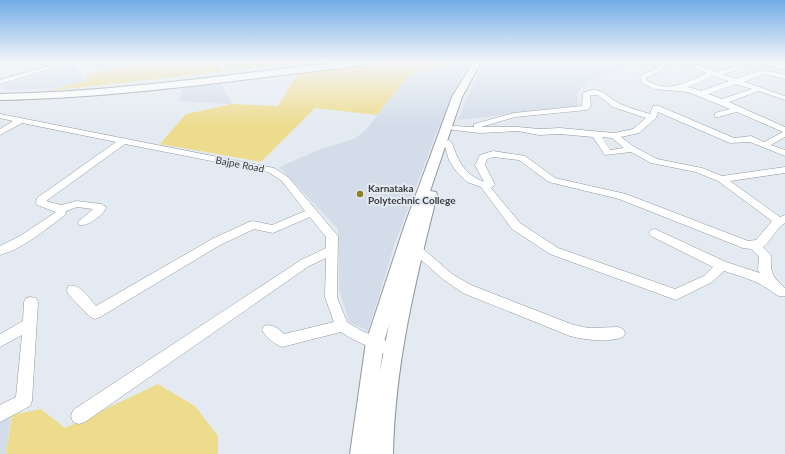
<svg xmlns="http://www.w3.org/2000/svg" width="785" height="454" font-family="Lato,sans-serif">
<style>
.built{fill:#d3ddea}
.green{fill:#eedc8e}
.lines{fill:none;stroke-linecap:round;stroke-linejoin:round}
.minor-casing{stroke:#92989e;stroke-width:1}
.major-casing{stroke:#92989e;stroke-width:2}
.highway-casing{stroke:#92989e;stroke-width:2}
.minor{fill:#fff;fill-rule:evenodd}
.major{fill:#fff;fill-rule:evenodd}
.highway{fill:#fff;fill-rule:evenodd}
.poi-dot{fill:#917e25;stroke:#e4eaf1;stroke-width:1.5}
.labels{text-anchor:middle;stroke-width:4;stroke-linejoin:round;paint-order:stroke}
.street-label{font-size:10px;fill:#3b3d40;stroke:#e4eaf1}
.poi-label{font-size:10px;font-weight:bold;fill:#3b3d40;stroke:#e4eaf1;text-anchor:start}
</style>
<rect width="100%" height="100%" fill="#e4eaf1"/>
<path class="built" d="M485 62H634L587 82 576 94 579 107 458 120 473 84Z
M73 66 86 81 57 88 7 90 4 84Z
M450 66 466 68 462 73 436 134 395 243 368 331 349 322 339 289 338 229 279 167 321 149 354 139 366 130 407 77 422 70Z
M220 82 232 104 179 101 182 88Z
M13 401 6 454H0V409Z"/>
<path class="green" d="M147 62H216L221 72 47 91 86 81 87 75Z
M224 62H317L230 71Z
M388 62H442L450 66 422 70 407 77 377 115 315 108 261 162 160 144 186 114 232 104 278 106 299 72Z
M158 384 195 406 218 436V454H6L12 415 41 409 65 428Z"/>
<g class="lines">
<g class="minor-casing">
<path id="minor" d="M62 62H73L0 84V80Z
M664 62H670L667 67 646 78V80C667 94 686 83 706 73L681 62H690L717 72 741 64H745V66L723 75 737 79C756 71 765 68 785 75V79L765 74 744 82 785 96V100L759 91 729 102 785 127V137L771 145 785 150V156L750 142 730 143 658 112 656 118 639 133 621 137 633 146 657 159 702 168 722 176 785 167V173L730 181 780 217 785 215V223C775 229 772 240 763 247L771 255C770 272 772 277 785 288V296C778 298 774 293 768 289 755 280 740 276 724 271L712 282 676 300 550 254 512 229 481 187 467 182 456 171 449 160 444 143 448 140 452 143C458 161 465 175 484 182L475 165 480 155 493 151 525 156 555 178 626 194 748 241 756 240 772 221 718 181 696 172 651 163 631 152 605 155 593 137 560 134 539 135 518 131 480 133 453 130 449 128 453 126 474 127V124L514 113 582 106 583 93C601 84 606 97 620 104 629 108 640 111 650 114L653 106H659L734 138 751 136 764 142 783 132 737 112 718 117H715V113L730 109 688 92 654 89 641 82 640 76 662 65ZM712 76 729 81 701 91 688 87ZM735 84 752 89 722 99 708 94ZM591 95H598L613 107 646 118 633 129 614 133 560 128 539 129 518 127H481L515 117 587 110 591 106 590 96ZM602 137 612 138 624 148 610 150ZM493 157 519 160 549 182 619 199 743 248 751 249 759 256 758 270 760 273 726 262 655 229 651 230 649 233 651 236 713 267 704 276 675 289 558 248 520 223 491 188 495 185 485 165 487 159Z
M764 62 785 65V69L768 66Z
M0 114 274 168 288 177 338 236 337 297 347 322 362 331 397 345 399 350 397 355 392 356 387 355 352 339 341 332 282 347C274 344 266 337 262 330L264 326C273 323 278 329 284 334L334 322 325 297 326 258 309 266 85 422 79 424 73 422 71 416 73 410 301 260 326 248V237L310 217 273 233 254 229 220 245 100 317 95 319 90 317 68 294 67 290 68 286C80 283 89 298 96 306L212 239 249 222 253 221 272 225 305 211 282 181 268 172 125 144 46 201 61 205 77 201 101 204 106 207C104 215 87 227 79 225L78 222 93 209 77 207 66 211 65 215C45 230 24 248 0 255V246L20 236 56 212 37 205 36 203 37 198 116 142 22 123 0 135V129L13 121 0 118Z
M416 245 420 246 452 274 471 285 571 324 588 328 618 327 623 329 625 333 623 337C607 343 586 340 570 336L463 293 444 280 412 252 410 249 412 246Z
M31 297 36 298 38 302 32 401 30 406 0 422V405L16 397 22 335 0 347V334L23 321 24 302 26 298Z"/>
</g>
<g class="major-casing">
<path id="major" d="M473 62H481L462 97 430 191 436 192 437 195C415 282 395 364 393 454H350L366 342 405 224 437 138 452 97ZM389 324 380 371 384 342Z"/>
</g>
<g class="highway-casing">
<path id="highway" d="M339 62H370L365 65C244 79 122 98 0 100V94C113 92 226 75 339 62Z"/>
</g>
<use href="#minor" class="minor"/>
<use href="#major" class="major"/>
<use href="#highway" class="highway"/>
</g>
<linearGradient id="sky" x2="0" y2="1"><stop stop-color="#72abe7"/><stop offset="0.49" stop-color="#f3f6f9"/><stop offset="1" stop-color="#f3f6f9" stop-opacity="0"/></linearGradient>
<rect width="785" height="126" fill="url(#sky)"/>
<circle class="poi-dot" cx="360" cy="194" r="4"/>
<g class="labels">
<g class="street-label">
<text transform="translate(240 164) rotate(11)" y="4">Bajpe Road</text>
</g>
<g class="poi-label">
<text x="368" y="192">Karnataka<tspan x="368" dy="12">Polytechnic College</tspan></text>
</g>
</g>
</svg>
